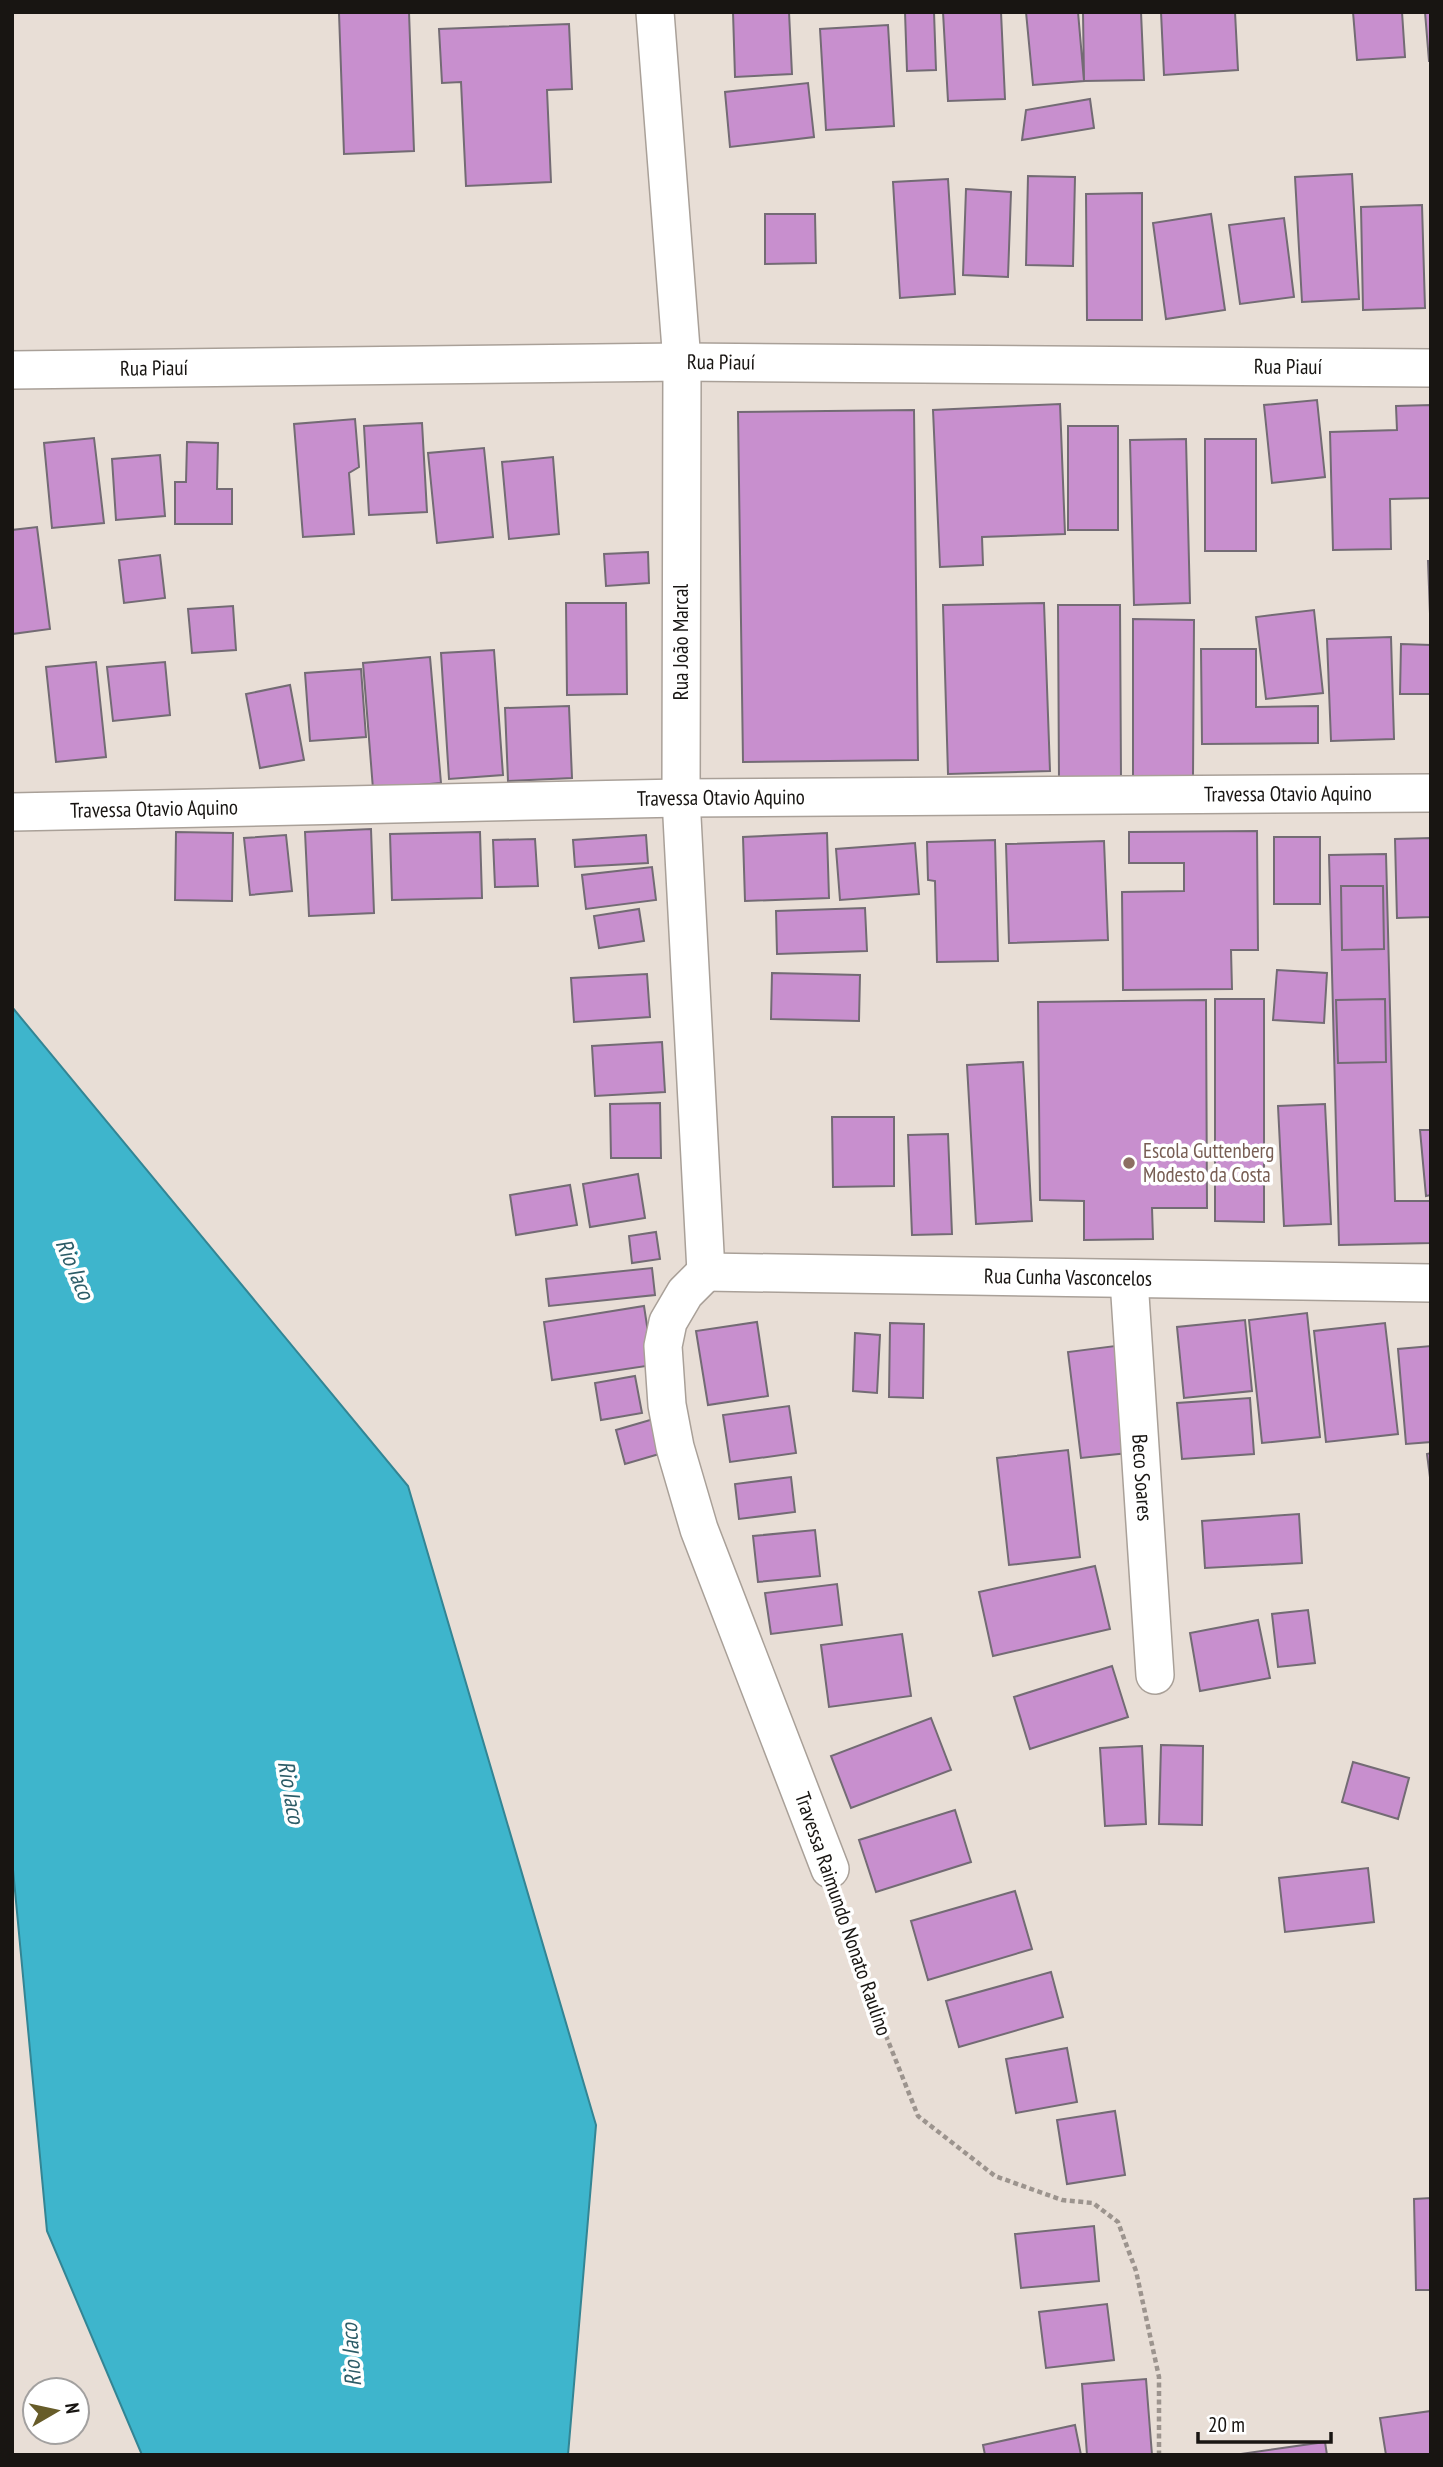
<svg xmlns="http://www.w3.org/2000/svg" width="1443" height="2467" font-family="'PT Sans Narrow',sans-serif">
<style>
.water{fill:#3eb5cc;stroke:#338594;stroke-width:2}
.building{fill:#c88fce;stroke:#736b74;stroke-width:2}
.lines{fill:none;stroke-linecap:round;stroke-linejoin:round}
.street-casing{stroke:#a9a098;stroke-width:40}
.path{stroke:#9c948e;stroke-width:4.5;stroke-dasharray:5 3.5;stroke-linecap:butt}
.street{stroke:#fff;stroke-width:37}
.education-dot{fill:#8d6e63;stroke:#fff;stroke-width:2.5}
.labels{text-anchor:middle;stroke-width:7;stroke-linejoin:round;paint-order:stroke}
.street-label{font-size:21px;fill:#181512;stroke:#fff}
.education-label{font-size:21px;fill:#785e54;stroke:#fff;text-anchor:start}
.water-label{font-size:23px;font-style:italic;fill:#2c5c67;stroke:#fff}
</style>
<rect width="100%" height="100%" fill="#e8ded6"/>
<path class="water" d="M12 1007 408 1486 596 2125 568 2455H142L47 2231 12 1859Z"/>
<path class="building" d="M409 12 414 151 344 154 339 13Z
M733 12H789L792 74 735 77Z
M905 12H934L936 70 907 71Z
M943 12H1001L1005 99 948 101Z
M1026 12H1078L1084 81 1033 85Z
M1083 12H1141L1144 80 1084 81Z
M1161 12H1235L1238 70 1164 75Z
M1353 12H1402L1405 57 1357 60Z
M1425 12H1431V61H1429Z
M569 24 572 89 547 90 551 182 466 186 461 82 442 83 439 29Z
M888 25 894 126 826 130 820 29Z
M808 83 814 137 730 147 725 92Z
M1090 99 1094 128 1022 140 1026 110Z
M1352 174 1359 299 1302 302 1295 177Z
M1028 176 1075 177 1073 266 1026 265Z
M948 179 955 294 900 298 893 182Z
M966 189 1011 192 1008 277 963 275Z
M1142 193V320H1087L1086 194Z
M1422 205 1425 308 1363 310 1361 207Z
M765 214H815L816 263 765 264Z
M1211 214 1225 310 1166 319 1153 223Z
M1284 218 1294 297 1240 304 1229 225Z
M1317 400 1325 477 1272 483 1264 405Z
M1060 404 1065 534 982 537 983 565 940 567 933 410Z
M1431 405V498L1390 499 1391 549 1333 550 1330 432 1397 430 1396 406Z
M914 410 918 760 743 762 738 412Z
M355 419 359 467 349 473 354 534 303 537 294 424Z
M422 423 427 512 369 515 364 426Z
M1068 426H1118V530H1068Z
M94 438 104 523 52 528 44 443Z
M1186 439 1190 603 1134 605 1130 440Z
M1205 439H1256V551H1205Z
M187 442 218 443 217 489H232V524H175V482H186Z
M484 448 493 537 437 543 428 453Z
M160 455 165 516 116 520 112 459Z
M553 457 559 534 509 539 502 462Z
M37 527 50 629 12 634V530Z
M648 552 649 583 606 586 604 554Z
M160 555 165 598 124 603 119 560Z
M1428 561H1431V640Z
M566 603H626L627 694 567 695Z
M1044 603 1050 771 948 774 943 605Z
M1058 605H1120L1121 781 1059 782Z
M233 606 236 650 192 653 188 609Z
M1314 610 1323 693 1266 699 1256 617Z
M1133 619 1194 620 1193 777 1133 776Z
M1391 637 1394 739 1331 741 1327 639Z
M1401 644 1431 645V694H1400Z
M1201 649H1256V707L1318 706V743L1202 744Z
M494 650 503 775 449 779 441 653Z
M430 657 441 783 373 789 363 663Z
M96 662 106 757 56 762 46 667Z
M165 662 170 715 113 721 107 667Z
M361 669 366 737 310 741 305 673Z
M290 685 304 760 260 768 246 694Z
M569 706 572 778 508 781 505 708Z
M371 829 374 913 309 916 305 832Z
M1257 831 1258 950H1231L1232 989 1123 990 1122 892 1184 891V863H1129V832Z
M176 832 233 833 232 901 175 900Z
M480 832 482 898 392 900 390 834Z
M827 833 829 898 745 901 743 837Z
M286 835 292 891 250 895 244 838Z
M646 835 648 863 575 867 573 840Z
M1274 837H1320V904H1274Z
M1431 838V917L1397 918 1395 839Z
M535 839 538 886 495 887 493 840Z
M995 840 998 961 937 962 935 881 928 880 927 842Z
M1104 841 1108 940 1009 943 1006 844Z
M915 843 919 894 840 900 836 849Z
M1386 854 1395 1201H1431V1243L1339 1245 1329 855Z
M652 867 656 900 586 909 582 875Z
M1341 886H1383L1384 949 1342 950Z
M865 908 867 951 777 954 776 911Z
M639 909 644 941 599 948 594 916Z
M1277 970 1327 973 1324 1023 1273 1020Z
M772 973 860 975 859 1021 771 1019Z
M647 974 650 1017 574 1022 571 978Z
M1215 999H1264V1222L1215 1221Z
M1385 999 1386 1062 1338 1063 1336 1000Z
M1206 1000 1207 1208H1152L1153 1239 1084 1240V1201L1040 1200 1038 1002Z
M662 1042 665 1092 595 1096 592 1046Z
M1023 1062 1032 1221 976 1224 967 1065Z
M660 1103 661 1158H611L610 1104Z
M1325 1104 1331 1224 1284 1226 1278 1106Z
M832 1117H894V1186L833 1187Z
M1420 1130H1431V1195L1426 1196Z
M948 1134 952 1234 912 1235 908 1135Z
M638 1174 645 1218 590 1227 583 1184Z
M570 1185 577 1225 516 1235 510 1195Z
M656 1232 660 1259 632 1263 629 1236Z
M652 1268 655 1295 549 1306 546 1279Z
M644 1306 653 1365 552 1380 544 1322Z
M1307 1313 1320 1437 1262 1443 1249 1320Z
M1245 1320 1252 1391 1184 1398 1177 1327Z
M757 1322 768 1396 708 1405 696 1331Z
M890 1323 924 1324 923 1398 889 1397Z
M1385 1323 1398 1434 1326 1442 1314 1331Z
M855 1333 880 1335 877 1393 853 1391Z
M1115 1346 1128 1453 1081 1458 1068 1352Z
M1431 1346V1442L1406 1444 1398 1349Z
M635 1376 642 1413 601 1420 595 1383Z
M1250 1398 1254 1454 1182 1459 1177 1403Z
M789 1406 796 1453 730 1462 723 1415Z
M657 1418 666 1452 625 1464 616 1430Z
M1068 1450 1080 1557 1009 1565 997 1458Z
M1431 1453V1485L1427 1454Z
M791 1477 795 1512 739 1519 735 1484Z
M1299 1514 1302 1563 1205 1568 1202 1521Z
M815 1530 820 1576 758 1582 753 1536Z
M1095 1566 1110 1629 993 1656 979 1592Z
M837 1584 842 1625 771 1634 765 1593Z
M1308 1610 1315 1663 1278 1667 1272 1614Z
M1258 1620 1270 1678 1200 1691 1190 1633Z
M902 1634 911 1696 829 1707 821 1645Z
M1112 1666 1128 1717 1030 1749 1014 1697Z
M931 1718 951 1770 851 1808 831 1756Z
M1161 1745 1203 1746 1202 1825 1159 1824Z
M1142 1746 1146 1824 1105 1826 1100 1748Z
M1353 1762 1409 1778 1398 1819 1342 1802Z
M955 1810 971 1862 876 1892 859 1840Z
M1368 1868 1374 1922 1285 1932 1279 1878Z
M1015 1891 1032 1949 928 1980 911 1921Z
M1051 1972 1063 2017 959 2047 946 2001Z
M1067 2048 1077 2102 1016 2113 1006 2059Z
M1115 2111 1125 2175 1067 2184 1057 2120Z
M1431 2198V2290H1416L1414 2199Z
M1094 2226 1099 2281 1021 2288 1015 2234Z
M1107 2304 1114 2360 1046 2368 1039 2312Z
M1146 2379 1152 2455H1087L1082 2384Z
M1431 2411V2455H1386L1380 2418Z
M1075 2425 1081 2455H985L983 2445Z
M1325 2442 1327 2455H1234Z"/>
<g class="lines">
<g class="street-casing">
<g id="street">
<path d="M655 12 682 362 681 798 706 1272"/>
<path id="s1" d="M12 370 682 362 1431 368"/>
<path id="s2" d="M12 812 681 798 1431 793"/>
<path id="s3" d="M706 1272 1431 1283"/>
<path d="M706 1272 685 1293 668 1322 663 1346 667 1405 675 1447 699 1529 830 1869"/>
<path id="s4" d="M1129 1280 1155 1675"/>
</g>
</g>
<path class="path" d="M841 1907 863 1978 918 2116 995 2176 1062 2200 1093 2203 1118 2222 1136 2271 1159 2377V2455"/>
<use href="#street" class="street"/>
</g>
<circle class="education-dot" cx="1129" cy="1163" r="7"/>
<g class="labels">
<g class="street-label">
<text dy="7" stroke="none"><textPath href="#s1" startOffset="709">Rua Piauí</textPath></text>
<text dy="7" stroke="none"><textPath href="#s1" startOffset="1276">Rua Piauí</textPath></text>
<text dy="7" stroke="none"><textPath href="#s1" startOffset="142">Rua Piauí</textPath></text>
<text transform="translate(681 642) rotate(-90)" y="7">Rua João Marcal</text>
<text dy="7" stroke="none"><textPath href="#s2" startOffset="1276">Travessa Otavio Aquino</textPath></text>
<text dy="7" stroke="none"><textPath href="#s2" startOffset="709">Travessa Otavio Aquino</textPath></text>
<text dy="7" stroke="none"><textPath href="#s2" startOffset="142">Travessa Otavio Aquino</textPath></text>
<text dy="7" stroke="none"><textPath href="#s3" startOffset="362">Rua Cunha Vasconcelos</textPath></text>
<text dy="7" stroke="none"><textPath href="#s4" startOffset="198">Beco Soares</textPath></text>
<text transform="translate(843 1914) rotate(71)" y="7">Travessa Raimundo Nonato Raulino</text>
</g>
<g class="education-label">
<text x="1143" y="1158">Escola Guttenberg<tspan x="1143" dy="24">Modesto da Costa</tspan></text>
</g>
<g class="water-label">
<text transform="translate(75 1269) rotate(67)" y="8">Rio Iaco</text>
<text transform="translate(291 1792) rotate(80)" y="8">Rio Iaco</text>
<text transform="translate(351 2355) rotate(-94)" y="8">Rio Iaco</text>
</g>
</g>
<rect width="1443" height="2467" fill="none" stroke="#181512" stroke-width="28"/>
<g transform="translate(56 2411) rotate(81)"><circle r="33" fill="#ffffff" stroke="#a3a1a0" stroke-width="2"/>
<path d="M0-5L12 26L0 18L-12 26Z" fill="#675c29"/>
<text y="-10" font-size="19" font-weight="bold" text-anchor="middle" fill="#181512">N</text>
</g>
<path d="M1198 2432v10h133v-10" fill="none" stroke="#181512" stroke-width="3.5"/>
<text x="1208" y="2432" font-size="21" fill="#181512" stroke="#ffffff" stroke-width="5" paint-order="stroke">20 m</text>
</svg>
